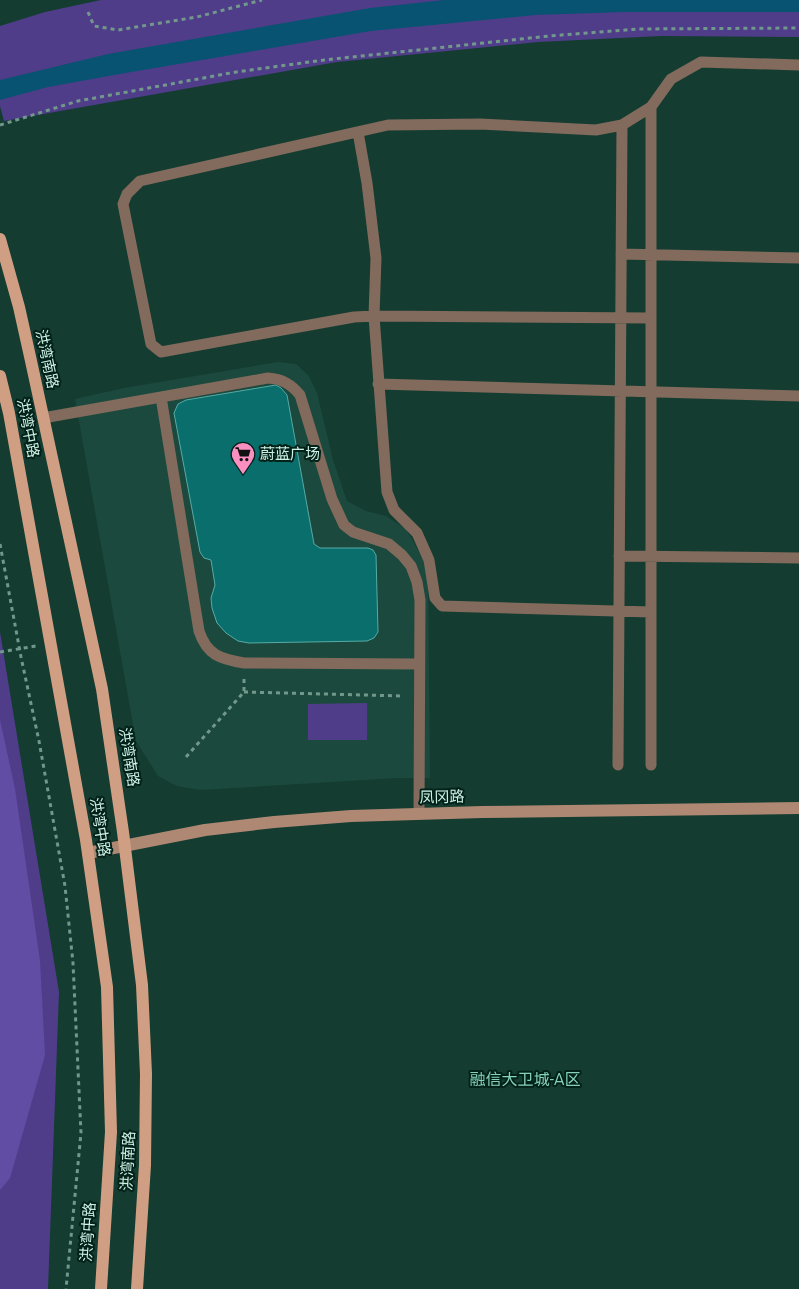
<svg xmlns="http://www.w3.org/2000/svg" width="799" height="1289" font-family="Ubuntu,'Noto Sans SC',sans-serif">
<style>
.built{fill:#1c493d}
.green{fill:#503d8a}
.forest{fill:#624da5}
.water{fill:#085371}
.building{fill:#0a6e6c;stroke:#56aba7}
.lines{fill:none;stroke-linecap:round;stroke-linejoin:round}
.path{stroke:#72988c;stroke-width:3;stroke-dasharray:4 4;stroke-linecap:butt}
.lane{stroke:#826a5c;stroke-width:11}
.secondary{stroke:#ae8872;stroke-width:12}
.primary{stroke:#d09f83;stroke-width:12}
.labels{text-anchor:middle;stroke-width:4;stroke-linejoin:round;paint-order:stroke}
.street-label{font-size:15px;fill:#cdf1e4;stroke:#022119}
.poi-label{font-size:15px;fill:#cdf1e4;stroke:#022119;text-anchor:start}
.neighbourhood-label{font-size:16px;fill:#86d1b9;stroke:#022119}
</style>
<rect width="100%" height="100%" fill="#143c31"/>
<path class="built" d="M278 362 296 364 308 375 317 393 333 460 347 501 366 511 386 516 406 529 428 567 430 778H397L201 790 177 786 158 776 136 741 75 399 124 388Z"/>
<path class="green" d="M101 0H799V37L661 36 538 42 337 62 4 121 0 106V26L45 12Z
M0 632 59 992 48 1289H0Z
M367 703V740H308V704Z"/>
<path class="forest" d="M0 720 15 789 40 961 45 1055 10 1178 0 1190Z"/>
<path class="water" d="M444 0H799V12H624L535 15 371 31 114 75 48 87 0 100V80L108 54 370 8Z"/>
<path class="building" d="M276 385 281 388 287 395 314 544 320 548H368L373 550 376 555 378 632 374 638 367 641 249 643 238 641 226 633 217 623 212 608 211 598 215 585 211 560 204 558 200 552 174 413 178 404 186 400Z"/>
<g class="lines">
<path class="path" d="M88 12 94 26 118 30 197 17 262 0
M0 125 78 101 236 72 324 60 549 36 638 29 799 28
M0 544 21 657 39 741 65 886 73 963 81 1133 66 1289
M0 652 36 646
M244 692 404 696
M186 757 244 692V677"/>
<path class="lane" d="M358 132 367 183 376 258 374 316 651 318
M621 254 799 258
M378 384 799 396
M161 397 199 631C207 655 220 659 244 663L419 664
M43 418 268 378C282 379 291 384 300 395L332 499 344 525 353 532 389 544 402 555 411 566 417 582 420 600 419 813
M619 556 799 558
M651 612 442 606 435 598 429 560 417 533 394 510 387 492 374 316 354 317 161 352 151 344 123 204 127 194 140 181 388 125 480 124 596 130 622 125 651 107 671 79 701 62 799 65
M618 765 622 125
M651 765V107"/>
<path class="secondary" d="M88 853 205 830 274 822 351 816 482 812 799 808"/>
<path class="primary" d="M0 239 19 307 31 361 90 633 102 689 123 832 142 985 146 1074 145 1165 137 1289
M0 376 9 413 86 840 107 987 111 1132 101 1289"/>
</g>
<defs>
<g id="supermarket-pin" transform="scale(1.25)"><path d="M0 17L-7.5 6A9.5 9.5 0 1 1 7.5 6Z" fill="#fc8fc1" stroke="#022119"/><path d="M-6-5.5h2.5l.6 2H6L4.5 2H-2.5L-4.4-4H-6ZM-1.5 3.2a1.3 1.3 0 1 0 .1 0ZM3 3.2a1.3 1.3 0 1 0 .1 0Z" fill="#111"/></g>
</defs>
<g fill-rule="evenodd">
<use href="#supermarket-pin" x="243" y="454"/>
</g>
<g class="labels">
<g class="street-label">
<text transform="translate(47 359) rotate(78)" y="5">洪湾南路</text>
<text transform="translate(28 428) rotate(79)" y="5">洪湾中路</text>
<text transform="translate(129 757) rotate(81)" y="5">洪湾南路</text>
<text transform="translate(442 797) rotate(-1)" y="5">凤冈路</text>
<text transform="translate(100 827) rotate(81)" y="5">洪湾中路</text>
<text transform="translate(128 1161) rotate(-87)" y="5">洪湾南路</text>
<text transform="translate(88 1232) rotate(-86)" y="5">洪湾中路</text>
</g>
<g class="poi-label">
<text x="260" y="459">蔚蓝广场</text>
</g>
<g class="neighbourhood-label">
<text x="525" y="1085">融信大卫城-A区</text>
</g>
</g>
</svg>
